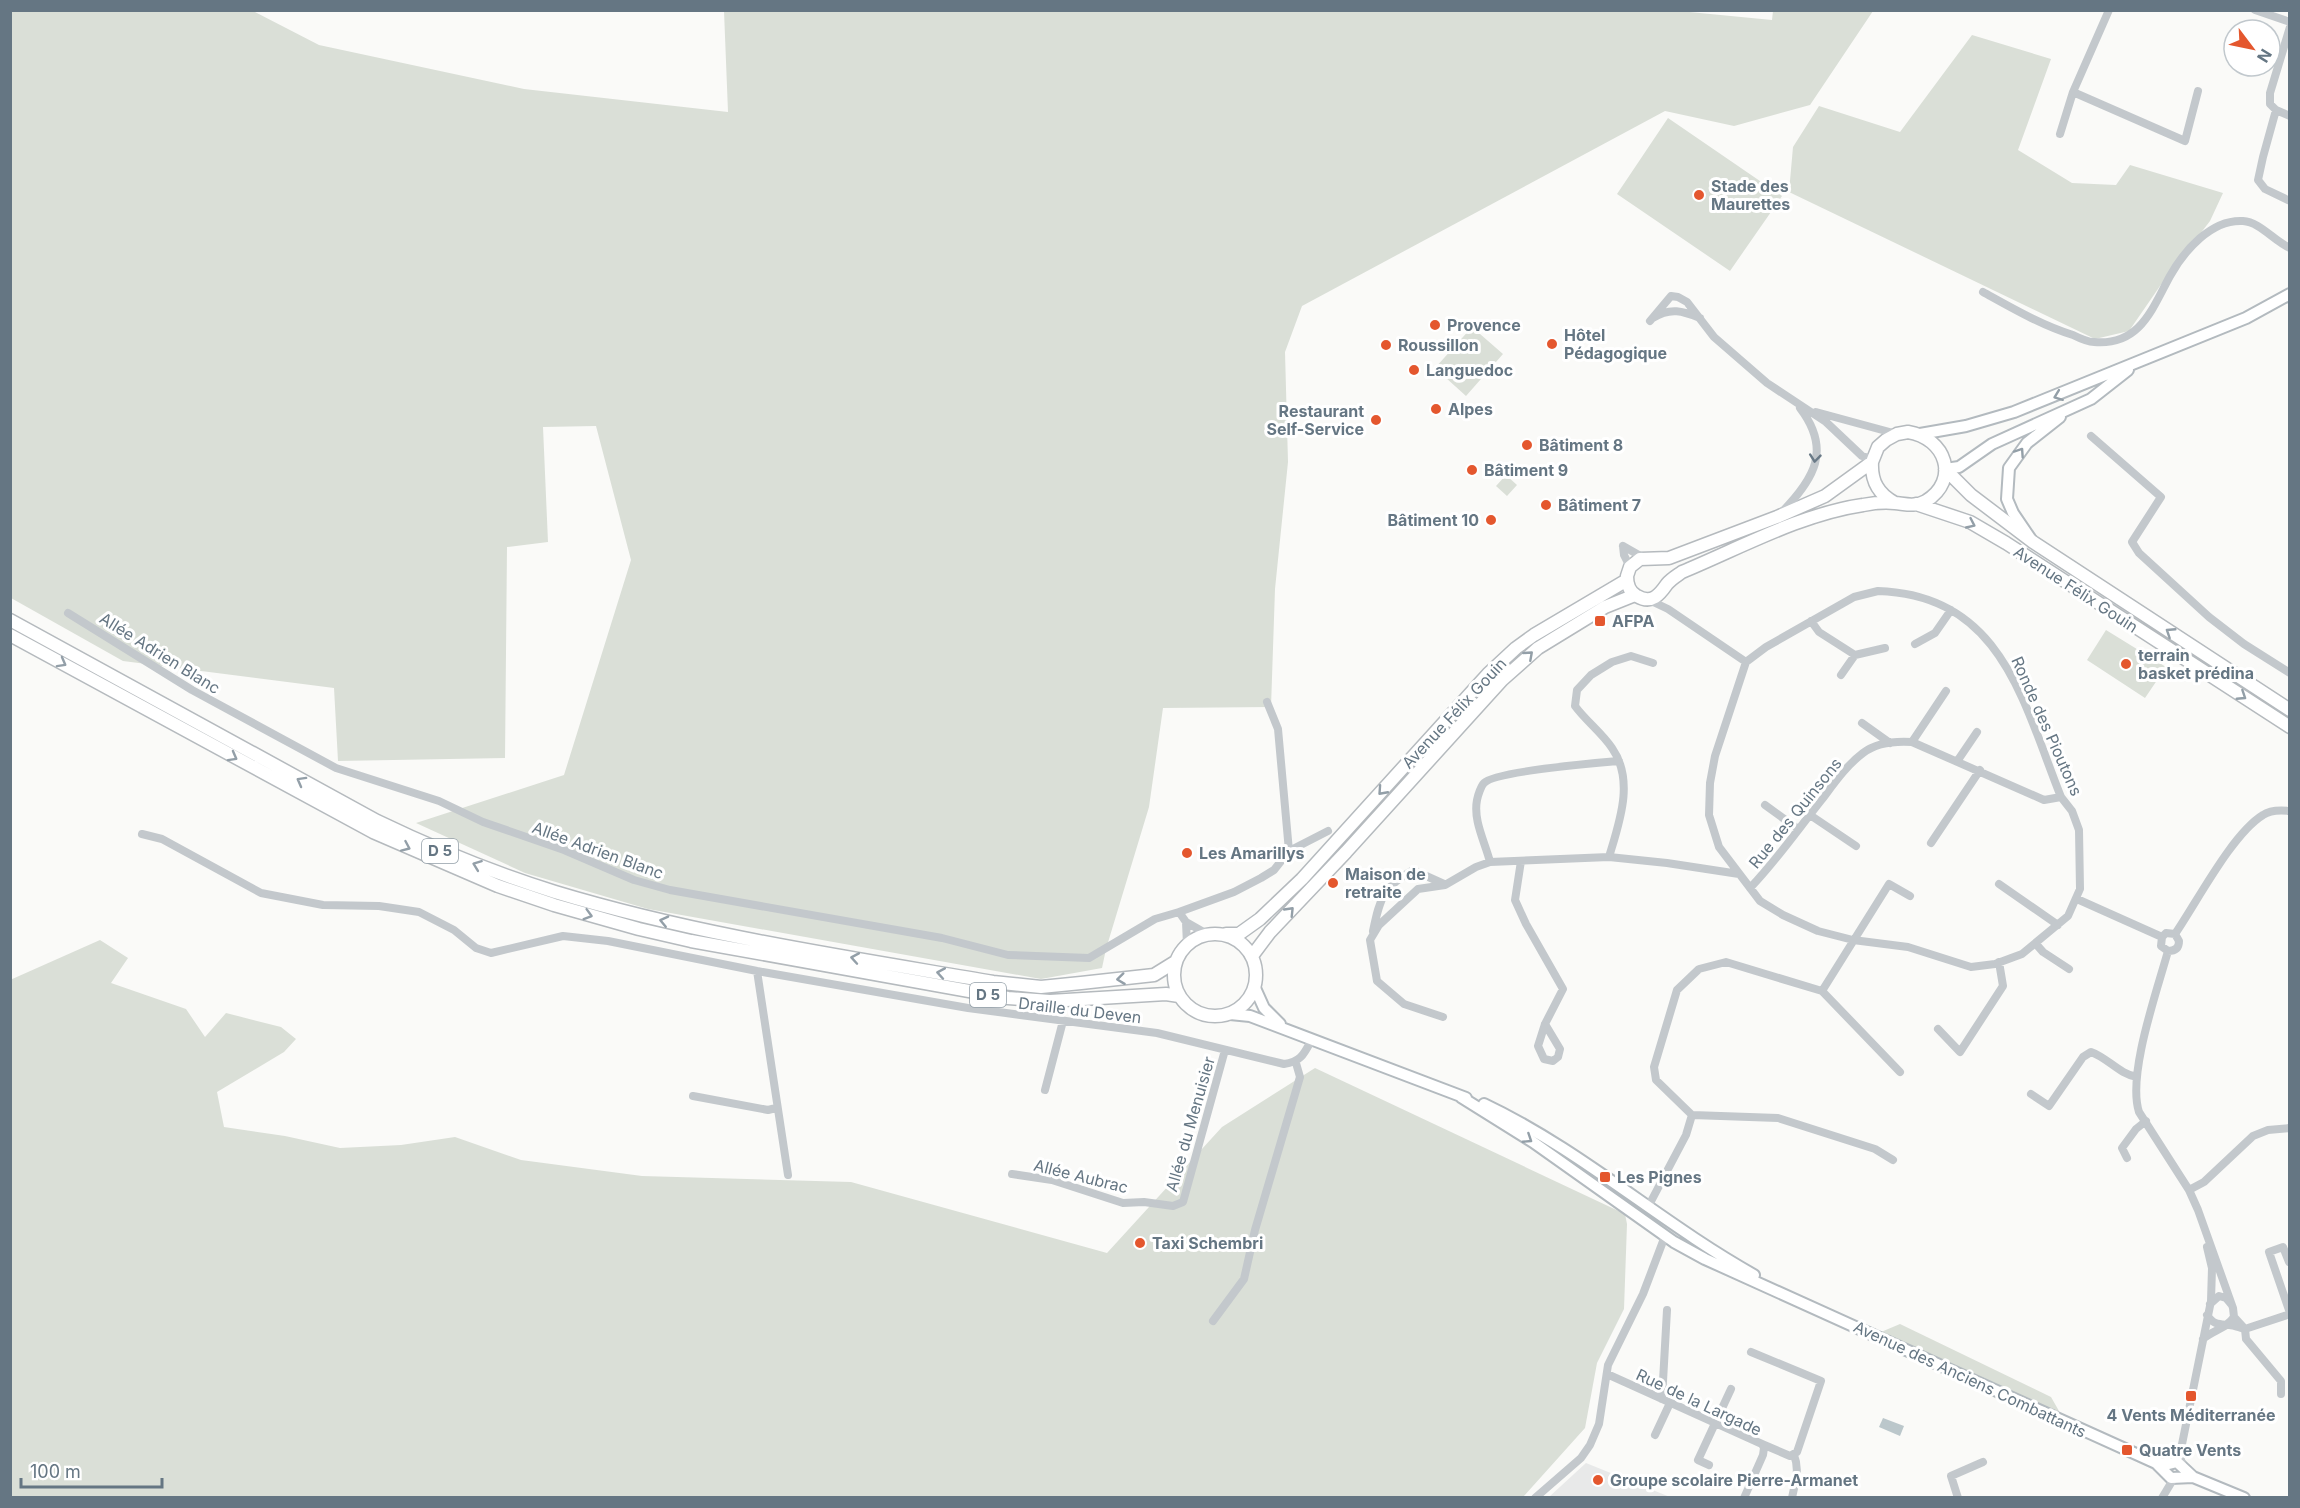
<svg xmlns="http://www.w3.org/2000/svg" width="2300" height="1508" font-family="Inter,sans-serif">
<style>
.built{fill:#e8e9e9}
.green{fill:#dadfd7}
.water{fill:#bbc7cb}
.lines{fill:none;stroke-linecap:round;stroke-linejoin:round}
.secondary-casing{stroke:#b3babf;stroke-width:14}
.primary-casing{stroke:#b5babe;stroke-width:15}
.minor{stroke:#c3c8cc;stroke-width:8}
.secondary{stroke:#fff;stroke-width:10}
.primary{stroke:#fff;stroke-width:12}
.oneway{stroke:#939fa8}
.oneway2{stroke:#6a7a87}
.poi-dot{fill:#e4572e;stroke:#fff;stroke-width:2}
.labels{text-anchor:middle;stroke-width:6;stroke-linejoin:round;paint-order:stroke}
.shield{fill:#fff;stroke:#939fa8;stroke-width:1.5}
.shield-label{font-size:15px;font-weight:bold;fill:#657683}
.poi-label{font-size:16px;font-weight:bold;fill:#657683;stroke:#fff;text-anchor:start}
.street-label{font-size:16px;fill:#657683;stroke:#fff}
</style>
<rect width="100%" height="100%" fill="#fafaf8"/>
<path class="built" d="M1586 1463 1670 1497H1549Z"/>
<path class="green" d="M1669 10 1772 20 1773 11H1873L1810 105 1734 126 1665 111 1302 306 1285 352 1288 462 1275 589 1271 707 1163 708 1149 807 1106 949 1102 968 1041 979 648 909 525 873 416 823 564 775 631 560 596 426 543 427 548 542 507 547 505 758 338 761 334 688 123 661 11 598V11H253L319 45 524 89 728 112 724 11Z
M1972 35 2051 59 2018 150 2072 183 2116 185 2130 165 2223 193 2210 221 2160 286 2129 331 2095 339 1789 192 1793 147 1819 106 1900 132Z
M1668 118 1782 196 1730 271 1617 194Z
M1472 327 1503 354 1466 396 1435 368Z
M1506 475 1517 485 1507 496 1496 486Z
M2106 630 2166 667 2145 698 2087 660Z
M100 940 128 958 111 983 186 1009 205 1037 226 1013 281 1027 296 1039 284 1052 217 1092 224 1127 285 1136 340 1148 401 1145 455 1137 521 1160 642 1176 851 1182 1107 1253 1222 1127 1315 1068 1625 1214 1627 1224 1624 1309 1597 1363 1585 1428 1523 1497H11L10 980Z
M1900 1324 2051 1397 2059 1411 2058 1413 1881 1332Z"/>
<path class="water" d="M1883 1418 1904 1426 1900 1436 1879 1427Z"/>
<g class="lines">
<g class="secondary-casing">
<path id="secondary" d="M1920 434 1966 426 2014 412 2246 318 2290 294
M1945 469 1959 467 1992 444 2091 399 2128 370
M2030 538 2013 513 2007 499 2009 468 2027 443 2060 417
M1255 988 1264 1008 1280 1024
M1230 1014 1250 1016 1466 1098
M1461 1097 1533 1142 1674 1242 1705 1259 2156 1463 2171 1478 2193 1477 2244 1498
M1484 1104C1581 1150 1661 1223 1754 1275
M2156 1463 2169 1464 2177 1462 2193 1477"/>
</g>
<g class="primary-casing">
<path id="primary" d="M1908 432C1946 438 1960 480 1926 501 1915 507 1906 504 1895 503 1885 502 1873 503 1863 505 1801 514 1740 548 1682 572 1678 575 1671 579 1667 584 1660 594 1652 605 1637 596 1629 592 1627 585 1627 576L1630 567 1640 559 1669 558 1777 517 1825 496 1872 462 1878 447 1886 440 1897 434Z
M1872 462C1871 481 1878 494 1895 503
M1945 469 1971 495 2033 542 2290 710
M1916 504 1970 522 2006 543 2290 727
M10 620 377 821C435 849 494 873 555 892 697 935 847 957 993 982L1041 987 1081 983 1154 975 1175 962
M10 635 373 832 498 886 554 905 639 929 691 941 1008 998 1050 1001 1166 994 1179 996
M1174 975a41 41 0 1 1 82 0a41 41 0 1 1-82 0Z
M1226 934H1239L1260 919 1302 879 1488 674 1516 648 1534 635 1627 580
M1252 956 1270 932 1346 852 1502 680 1538 648 1605 607 1635 595"/>
</g>
<path class="minor" d="M2255 10 2290 22
M2290 27 2270 93V104L2276 110 2290 116
M2073 92 2185 141 2198 91
M2276 110 2263 157 2258 180 2265 189 2290 201
M2060 134 2073 92 2109 10
M1983 292C2012 308 2041 325 2073 335 2079 338 2087 342 2094 342 2140 346 2152 309 2170 276 2184 251 2211 219 2243 221 2260 222 2274 241 2290 248
M1653 318C1670 307 1683 311 1700 318
M1650 321 1671 296 1678 297 1687 302 1714 337 1767 383 1826 422 1862 456 1873 459
M1816 412 1897 434
M2091 436 2161 497 2132 542 2139 553 2209 617 2244 644 2290 673
M1782 512C1814 479 1832 450 1800 408
M1623 546 1644 558
M1623 546 1624 555 1630 567
M1878 591C2002 595 2023 702 2061 797L2072 811 2079 830 2080 889 2068 916 2022 954 1995 964 1971 967 1908 947 1853 940 1818 931 1783 915 1760 901 1719 847 1709 815 1710 783 1715 756 1746 662 1766 647 1854 597Z
M1649 600 1668 609 1746 662
M68 613 192 690 336 768 439 801 483 822 564 850 634 880 670 890 942 938 1008 955 1089 958 1155 919 1179 912 1186 922 1207 934
M1811 621 1819 632 1855 655 1841 675
M1915 644 1935 633 1951 610
M1855 655 1885 648
M1267 702 1278 729 1289 851
M1862 723 1890 743
M1912 742 1946 691
M1958 760 1977 732
M1765 805 1798 829
M1810 815 1856 846
M142 834 162 839 261 893 323 905 379 906 419 912 454 930 476 948 491 953 563 936 608 941 757 971 968 1008 1157 1033 1284 1064C1301 1062 1304 1054 1312 1039
M1931 843 1980 770
M1609 857C1619 823 1635 781 1612 748 1602 733 1586 721 1575 706L1577 690 1591 675 1612 662 1631 656 1653 663
M1521 861 1515 900 1526 924 1563 989 1545 1024 1538 1046 1544 1059 1553 1061 1558 1057 1560 1049 1545 1024
M1490 862C1485 842 1473 821 1477 800 1478 795 1481 786 1484 783 1495 771 1597 763 1619 761
M1999 884 2058 925
M1750 888C1777 860 1799 828 1823 798 1835 782 1847 765 1863 753 1876 743 1896 741 1912 742L2044 800 2061 797
M2077 899 2162 937
M1179 912 1234 892 1261 878 1274 870 1289 851 1328 831
M1186 922 1187 945
M1373 931C1380 898 1383 887 1413 870L1444 884
M2175 934C2197 902 2232 834 2263 815 2270 810 2281 810 2290 811
M2036 944 2043 952 2069 969
M2168 951C2157 991 2127 1075 2139 1112L2189 1190 2198 1210 2233 1308 2234 1317C2226 1329 2213 1330 2203 1339
M2168 951 2161 946 2162 937 2166 933 2175 934
M2168 951C2175 951 2179 948 2179 941L2175 934
M757 971 788 1175
M1822 991 1889 884 1910 896
M1443 1017 1404 1004 1377 981 1370 940 1379 925 1418 889 1445 885 1476 867 1490 862 1609 857 1667 863 1739 874
M1938 1029 1960 1052 2003 986 1999 962
M1045 1090 1063 1021
M2031 1094 2049 1106 2083 1057 2091 1052C2108 1058 2119 1074 2137 1077
M693 1096 768 1110 776 1108
M1692 1115 1778 1118 1875 1149 1893 1160
M2127 1158 2122 1148 2136 1129 2146 1121
M1012 1174 1052 1180 1123 1203 1144 1202 1173 1206 1183 1202 1225 1050
M2189 1190 2204 1182 2253 1136 2268 1130 2290 1128
M1648 1207 1686 1135 1692 1115 1656 1080 1654 1067 1677 990 1699 969 1726 962 1822 991 1900 1072
M2289 1262 2283 1247 2269 1252 2290 1313
M2210 1304 2219 1296 2226 1298 2231 1304
M2207 1315C2214 1325 2218 1324 2229 1325 2234 1325 2240 1328 2245 1329
M2234 1317 2245 1329 2246 1339 2281 1381V1394
M1213 1321 1244 1279 1255 1230 1300 1077 1296 1063
M2245 1329 2290 1314
M1751 1352 1821 1381 1797 1452 1790 1456 1762 1444
M1607 1374 1762 1444 1764 1448 1763 1455 1744 1498
M1662 1399 1667 1310
M1655 1435 1670 1403
M1709 1465 1698 1460 1731 1389
M2182 1465 2180 1454 2211 1301 2212 1268 2207 1247
M1535 1498 1581 1458 1590 1445 1599 1424 1608 1365 1643 1294 1665 1236
M1792 1498C1795 1482 1800 1470 1794 1455
M1958 1498 1951 1476 1983 1462
M2162 1498 2174 1478"/>
<use href="#secondary" class="secondary"/>
<use href="#primary" class="primary"/>
</g>
<defs><path id="oneway-chevron" d="M-2-3.5L2.5 0L-2 3.5" fill="none" stroke-width="1.6" stroke-linecap="round" stroke-linejoin="round" transform="scale(1.5)"/></defs>
<g class="oneway">
<use href="#oneway-chevron" transform="translate(2058 396) rotate(159)"/>
<use href="#oneway-chevron" transform="translate(2020 452) rotate(-56)"/>
<use href="#oneway-chevron" transform="translate(1971 524) rotate(25)"/>
<use href="#oneway-chevron" transform="translate(2170 632) rotate(-147)"/>
<use href="#oneway-chevron" transform="translate(1529 655) rotate(-42)"/>
<use href="#oneway-chevron" transform="translate(62 663) rotate(29)"/>
<use href="#oneway-chevron" transform="translate(2242 696) rotate(33)"/>
<use href="#oneway-chevron" transform="translate(233 757) rotate(29)"/>
<use href="#oneway-chevron" transform="translate(301 781) rotate(-151)"/>
<use href="#oneway-chevron" transform="translate(1382 791) rotate(132)"/>
<use href="#oneway-chevron" transform="translate(406 847) rotate(24)"/>
<use href="#oneway-chevron" transform="translate(477 865) rotate(-159)"/>
<use href="#oneway-chevron" transform="translate(1290 911) rotate(-46)"/>
<use href="#oneway-chevron" transform="translate(588 915) rotate(16)"/>
<use href="#oneway-chevron" transform="translate(664 921) rotate(-167)"/>
<use href="#oneway-chevron" transform="translate(855 958) rotate(-170)"/>
<use href="#oneway-chevron" transform="translate(941 973) rotate(-170)"/>
<use href="#oneway-chevron" transform="translate(1121 979) rotate(173)"/>
<use href="#oneway-chevron" transform="translate(1528 1139) rotate(33)"/>
</g>
<use class="oneway2" href="#oneway-chevron" transform="translate(1815 458) rotate(96)"/>
<g class="poi-dot">
<circle cx="1699" cy="195" r="6"/>
<circle cx="1435" cy="325" r="6"/>
<circle cx="1552" cy="344" r="6"/>
<circle cx="1386" cy="345" r="6"/>
<circle cx="1414" cy="370" r="6"/>
<circle cx="1436" cy="409" r="6"/>
<circle cx="1376" cy="420" r="6"/>
<circle cx="1527" cy="445" r="6"/>
<circle cx="1472" cy="470" r="6"/>
<circle cx="1546" cy="505" r="6"/>
<circle cx="1491" cy="520" r="6"/>
<rect x="1594" y="615" width="12" height="12" rx="3"/>
<circle cx="2126" cy="664" r="6"/>
<circle cx="1187" cy="853" r="6"/>
<circle cx="1333" cy="883" r="6"/>
<rect x="1599" y="1171" width="12" height="12" rx="3"/>
<circle cx="1140" cy="1243" r="6"/>
<rect x="2185" y="1390" width="12" height="12" rx="3"/>
<rect x="2121" y="1444" width="12" height="12" rx="3"/>
<circle cx="1598" cy="1480" r="6"/>
</g>
<g class="labels">
<g class="shield">
<rect x="422" y="839" width="36" height="24" rx="4.5"/>
<rect x="970" y="983" width="36" height="24" rx="4.5"/>
</g>
<g class="shield-label">
<text x="440" y="856">D 5</text>
<text x="988" y="1000">D 5</text>
</g>
<g class="poi-label">
<text x="1711" y="192">Stade des<tspan x="1711" dy="18">Maurettes</tspan></text>
<text x="1447" y="331">Provence</text>
<text x="1564" y="341">Hôtel<tspan x="1564" dy="18">Pédagogique</tspan></text>
<text x="1398" y="351">Roussillon</text>
<text x="1426" y="376">Languedoc</text>
<text x="1448" y="415">Alpes</text>
<text x="1364" y="417" text-anchor="end">Restaurant<tspan x="1364" dy="18">Self-Service</tspan></text>
<text x="1539" y="451">Bâtiment 8</text>
<text x="1484" y="476">Bâtiment 9</text>
<text x="1558" y="511">Bâtiment 7</text>
<text x="1479" y="526" text-anchor="end">Bâtiment 10</text>
<text x="1612" y="627">AFPA</text>
<text x="2138" y="661">terrain<tspan x="2138" dy="18">basket prédina</tspan></text>
<text x="1199" y="859">Les Amarillys</text>
<text x="1345" y="880">Maison de<tspan x="1345" dy="18">retraite</tspan></text>
<text x="1617" y="1183">Les Pignes</text>
<text x="1152" y="1249">Taxi Schembri</text>
<text x="2191" y="1421" text-anchor="middle">4 Vents Méditerranée</text>
<text x="2139" y="1456">Quatre Vents</text>
<text x="1610" y="1486">Groupe scolaire Pierre-Armanet</text>
</g>
<g class="street-label">
<text transform="translate(2076 589) rotate(33)" y="6">Avenue Félix Gouin</text>
<text transform="translate(160 653) rotate(32)" y="6">Allée Adrien Blanc</text>
<text transform="translate(1454 713) rotate(-47)" y="6">Avenue Félix Gouin</text>
<text transform="translate(2047 726) rotate(66)" y="6">Ronde des Pioutons</text>
<text transform="translate(1795 813) rotate(-51)" y="6">Rue des Quinsons</text>
<text transform="translate(598 850) rotate(20)" y="6">Allée Adrien Blanc</text>
<text transform="translate(1080 1010) rotate(7)" y="6">Draille du Deven</text>
<text transform="translate(1190 1124) rotate(-74)" y="6">Allée du Menuisier</text>
<text transform="translate(1081 1176) rotate(14)" y="6">Allée Aubrac</text>
<text transform="translate(1970 1379) rotate(25)" y="6">Avenue des Anciens Combattants</text>
<text transform="translate(1699 1402) rotate(25)" y="6">Rue de la Largade</text>
</g>
</g>
<rect width="2300" height="1508" fill="none" stroke="#657683" stroke-width="24"/>
<g transform="translate(2252 48) rotate(122)"><circle r="28" fill="#ffffff" stroke="#c1c8cd" stroke-width="1.5"/>
<path d="M0-4.5L10 22L0 15L-10 22Z" fill="#e4572e"/>
<text y="-9" font-size="16" font-weight="bold" text-anchor="middle" fill="#657683">N</text>
</g>
<path d="M21 1478v9h141v-9" fill="none" stroke="#657683" stroke-width="3"/>
<text x="30" y="1478" font-size="18" fill="#657683" stroke="#ffffff" stroke-width="4.5" paint-order="stroke">100 m</text>
</svg>
